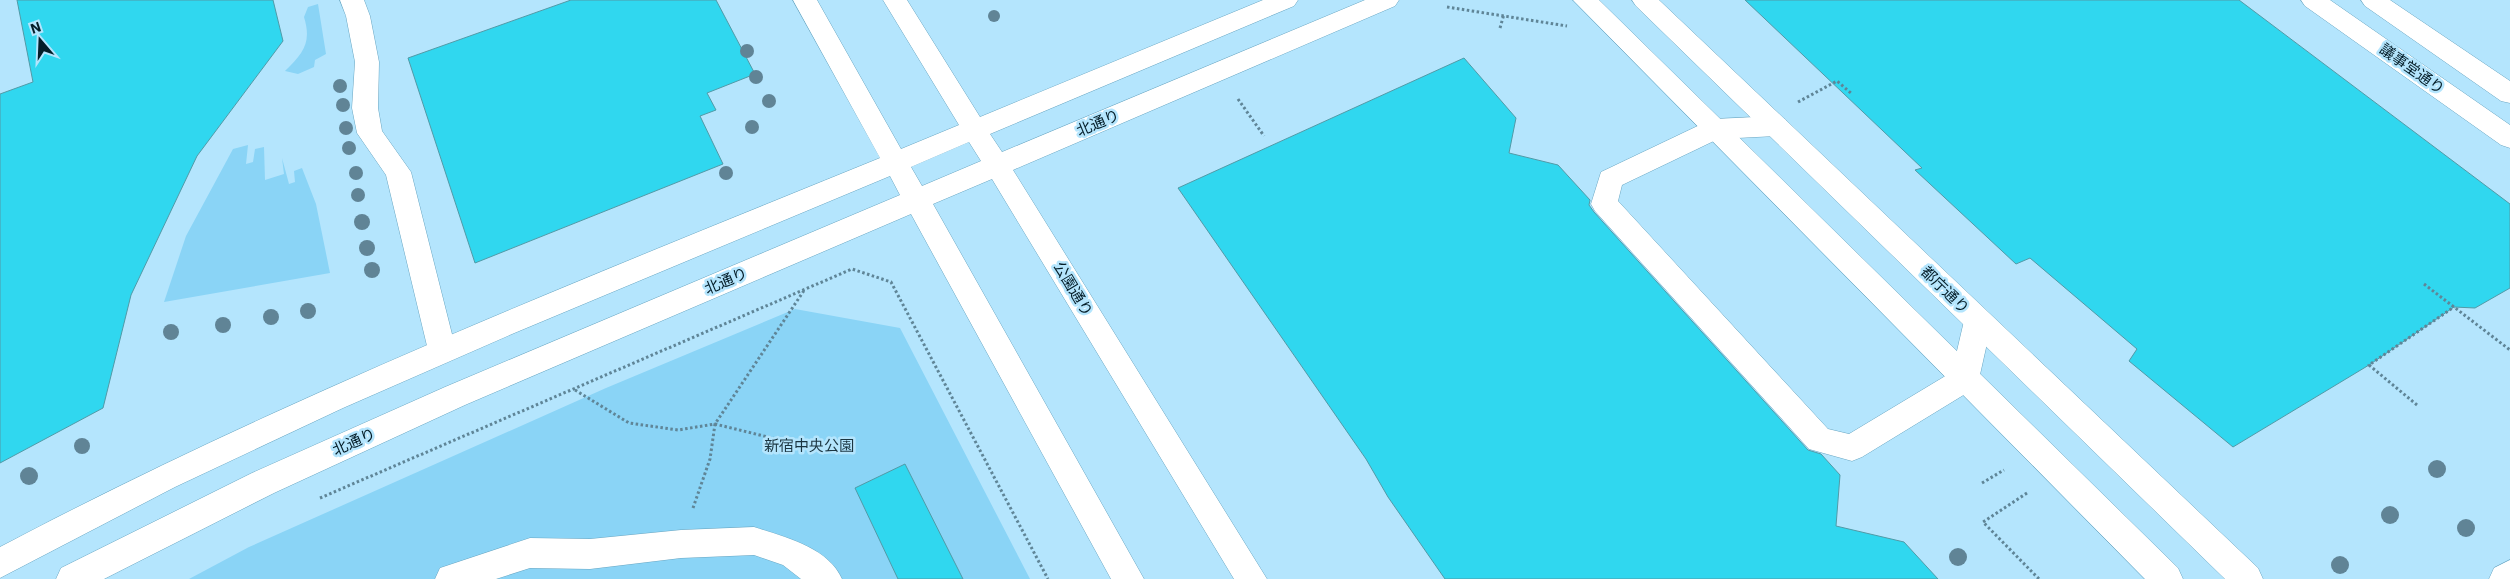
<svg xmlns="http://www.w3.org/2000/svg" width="2510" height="579" font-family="'IBM Plex Sans','Noto Sans JP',sans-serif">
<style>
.green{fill:#8ad4f6}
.building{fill:#30d7ef;stroke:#519aa7}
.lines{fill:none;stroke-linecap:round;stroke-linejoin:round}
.minor-casing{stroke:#69a6c2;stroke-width:1}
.major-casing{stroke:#69a6c2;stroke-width:1}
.path{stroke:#5f8597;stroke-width:3;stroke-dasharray:2.5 2.5;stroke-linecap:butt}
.minor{fill:#fff;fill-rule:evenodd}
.major{fill:#fff;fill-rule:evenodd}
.tree{fill:#608496}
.labels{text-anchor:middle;stroke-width:5;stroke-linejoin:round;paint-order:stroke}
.street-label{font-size:15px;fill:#041d28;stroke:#b4e5fd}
.park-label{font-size:15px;fill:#1b3541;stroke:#b4e5fd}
</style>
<rect width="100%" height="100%" fill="#b4e5fd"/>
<path class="green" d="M318 4 326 54 315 60 314 67 298 74 285 71C303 53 312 43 304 17L308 7Z
M248 145 246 164 253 162 255 149 264 147 265 180 284 174 282 158 289 184 295 182 294 171 302 168 316 204 330 273 164 302 186 236 233 149Z
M795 309 900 328 1030 579H189L249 547 606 388Z"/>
<path class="building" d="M17 0H273L283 41 197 156 131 295 103 408 0 463V94L33 82Z
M571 0H716L755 74 707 93 716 110 700 116 723 164 475 263 408 58Z
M1745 0H2239L2510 204V288L2475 308 2454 307 2369 365 2233 447 2129 361 2137 349 2030 258 2016 264 1915 170 1922 168Z
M1464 58 1516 118 1509 153 1558 165 1590 200 1589 205 1594 212 1808 450 1821 454 1840 475 1836 526 1904 542 1938 579H1445L1388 497 1366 459 1178 188Z
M905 464 963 579H898L855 488Z"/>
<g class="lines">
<g class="minor-casing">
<path id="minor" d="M340 0H364L370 16 379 62 378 108 382 131 411 172 456 350 452 359 442 362 432 359 428 350 386 175 357 133 352 108 355 62 346 16Z
M1776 116 1785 119 1789 126 1785 133 1776 136 1718 139 1622 185 1618 201 1828 429 1849 434 1952 372 1964 321 1968 313 1978 309 1988 313 1992 321 1979 379 1975 388 1862 457 1852 461 1809 449 1595 211 1591 204 1601 172 1706 122 1715 119Z
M754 527C784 537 828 547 842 579H801L783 565 754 555 681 558 590 569 530 568 496 579H435L440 568 530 538 590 539 681 530Z"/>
</g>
<g class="major-casing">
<path id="major" d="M793 0H817L901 149 959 125 883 0H907L980 117 1263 0H1298L1294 6 990 134 1002 152 1365 0H1399L1395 6 1013 170 1267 579H1234L992 179 933 204 1144 579H1111L911 214 465 405 274 493 104 579H56L61 568 252 473 445 387 900 195 890 176 512 334 343 408 175 487 0 578V547C284 397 583 279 880 158ZM969 142 981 161 922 186 911 167Z
M1573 0H1599L2178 568 2183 579H2145Z
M1632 0H1659L2258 568 2263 579H2225L1636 6Z
M2301 0H2330L2510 125V148L2501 145 2305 6Z
M2361 0H2390L2510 81V103L2501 101 2365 6Z
M2510 560V579H2489L2494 568Z"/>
</g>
<path class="path" d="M1447 7 1567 26
M1500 28 1504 14
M1238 99 1264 136
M1798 102 1837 81 1852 94
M2424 284 2510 350
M575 390 629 423 678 430 715 424 776 439
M2417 405 2369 365 2454 307
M1982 483 2004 470
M2027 493 1983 522 2039 579
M320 498 852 269 891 282 1048 579
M693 508 710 459 715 424 805 289"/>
<use href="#minor" class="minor"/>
<use href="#major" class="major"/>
</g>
<g class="tree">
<circle cx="994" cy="16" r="6"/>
<circle cx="747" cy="51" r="7"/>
<circle cx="756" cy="77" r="7"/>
<circle cx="340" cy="86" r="7"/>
<circle cx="769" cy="101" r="7"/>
<circle cx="343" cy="105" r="7"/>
<circle cx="752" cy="127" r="7"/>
<circle cx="346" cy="128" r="7"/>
<circle cx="349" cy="148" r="7"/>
<circle cx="356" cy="173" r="7"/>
<circle cx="726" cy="173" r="7"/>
<circle cx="358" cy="195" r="7"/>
<circle cx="362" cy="222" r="8"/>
<circle cx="367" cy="248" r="8"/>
<circle cx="372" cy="270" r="8"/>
<circle cx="308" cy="311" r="8"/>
<circle cx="271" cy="317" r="8"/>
<circle cx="223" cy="325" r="8"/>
<circle cx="171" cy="332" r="8"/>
<circle cx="82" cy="446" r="8"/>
<circle cx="2437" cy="469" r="9"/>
<circle cx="29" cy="476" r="9"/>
<circle cx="2390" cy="515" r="9"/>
<circle cx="2466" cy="528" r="9"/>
<circle cx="1958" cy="557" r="9"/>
<circle cx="2340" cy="565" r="9"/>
</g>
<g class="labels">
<g class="street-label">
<text transform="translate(2412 69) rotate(35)" y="5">議事堂通り</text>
<text transform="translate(1098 123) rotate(-23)" y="5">北通り</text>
<text transform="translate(726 281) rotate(-23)" y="5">北通り</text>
<text transform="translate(1073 289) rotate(59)" y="5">公園通り</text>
<text transform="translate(1945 290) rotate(44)" y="5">都庁通り</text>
<text transform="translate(354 442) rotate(-24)" y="5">北通り</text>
</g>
<g class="park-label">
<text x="809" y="451">新宿中央公園</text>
</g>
</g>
<g transform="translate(40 40) rotate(341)" stroke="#b4e5fd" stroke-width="4" paint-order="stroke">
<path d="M0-4L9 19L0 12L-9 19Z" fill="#041d28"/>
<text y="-8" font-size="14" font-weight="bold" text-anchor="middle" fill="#041d28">N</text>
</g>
</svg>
